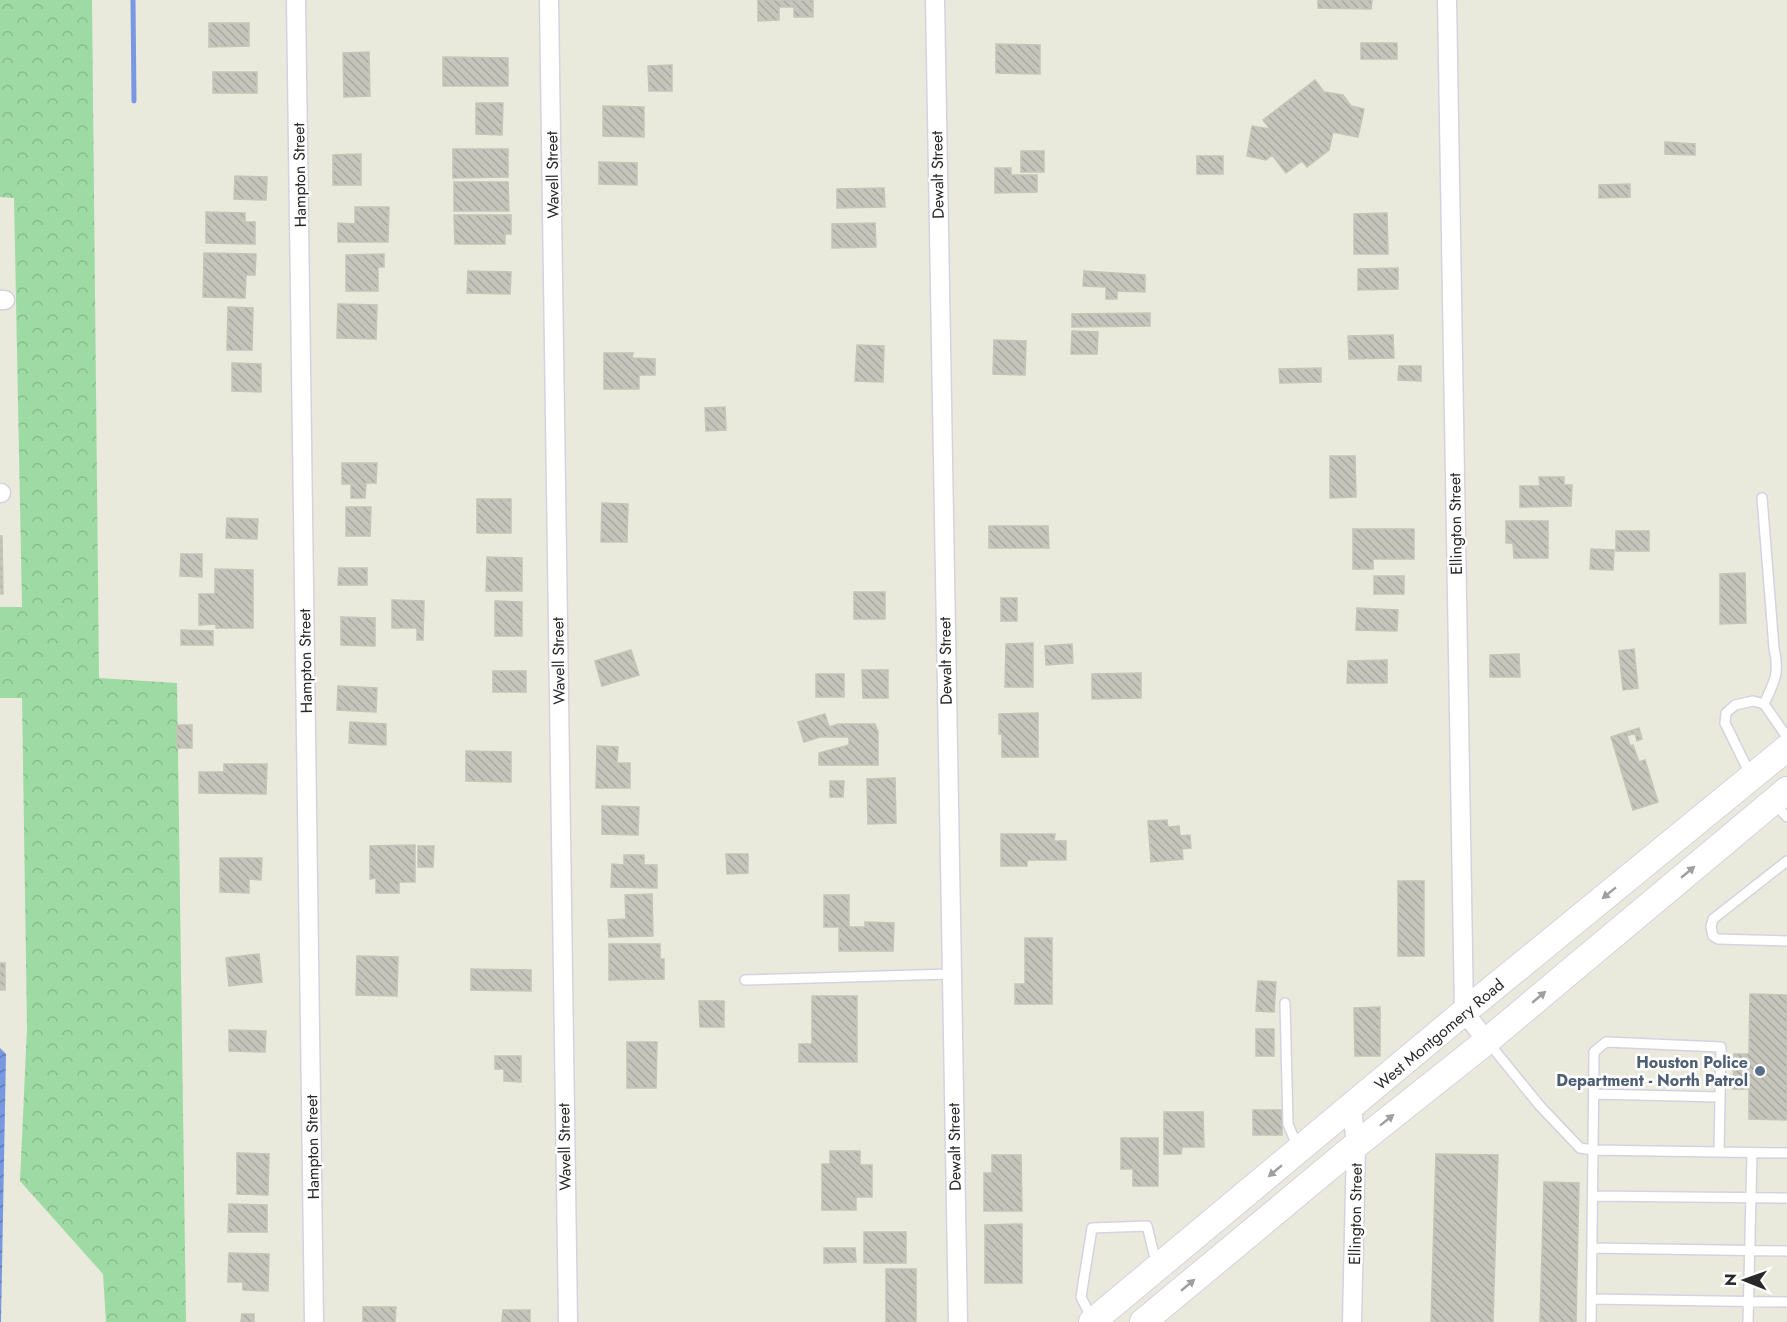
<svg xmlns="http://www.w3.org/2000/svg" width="1787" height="1322" font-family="Jost,sans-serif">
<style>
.forest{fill:url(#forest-crowns)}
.water{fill:url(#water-waves)}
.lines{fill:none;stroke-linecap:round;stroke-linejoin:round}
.stream{stroke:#7998e2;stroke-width:5}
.building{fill:url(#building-back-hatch);stroke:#c4c5b6;stroke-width:1.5}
.lane-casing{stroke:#d5d2e0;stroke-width:12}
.street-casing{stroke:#d5d2e0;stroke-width:21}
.secondary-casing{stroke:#d5d2e0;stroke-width:28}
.lane{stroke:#fff;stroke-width:9}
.street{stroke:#fff;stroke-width:18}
.secondary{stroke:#fff;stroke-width:26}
.oneway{fill:#9f9f9f}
.service-dot{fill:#5c6f8a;stroke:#fff;stroke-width:2}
.labels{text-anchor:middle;stroke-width:5;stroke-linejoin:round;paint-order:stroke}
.street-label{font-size:16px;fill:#292929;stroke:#fff}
.service-label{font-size:16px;font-weight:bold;fill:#4e5e75;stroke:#fff;text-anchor:end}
</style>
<defs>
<pattern id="forest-crowns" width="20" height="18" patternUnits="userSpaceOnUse" patternTransform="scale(1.5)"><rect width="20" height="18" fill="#9edba4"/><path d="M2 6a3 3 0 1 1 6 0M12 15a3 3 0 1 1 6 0" fill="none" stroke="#88bc8d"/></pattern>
<pattern id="water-waves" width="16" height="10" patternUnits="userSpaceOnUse" patternTransform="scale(1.5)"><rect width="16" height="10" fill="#7998e2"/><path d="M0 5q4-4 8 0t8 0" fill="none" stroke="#637cb7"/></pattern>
<pattern id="building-back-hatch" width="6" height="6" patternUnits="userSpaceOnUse" patternTransform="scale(1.5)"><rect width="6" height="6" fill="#c5c5bc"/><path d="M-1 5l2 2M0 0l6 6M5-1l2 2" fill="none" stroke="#a9a9a2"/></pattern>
</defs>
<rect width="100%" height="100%" fill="#eaeadc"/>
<path class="forest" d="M0 0H92L99 678 177 683 186 1322H106L103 1274 20 1181 27 1028 22 698H0V607H22L14 198 0 197Z"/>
<path class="water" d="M0 1048 6 1054 1 1322H0Z"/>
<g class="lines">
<path class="stream" d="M133 0 134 101"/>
</g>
<path class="building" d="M758 0H813V17H794V7H779V20L758 21Z
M1318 0H1372L1371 9 1318 8Z
M209 23H249V46L209 47Z
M1361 43H1397V59H1361Z
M996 44 1040 45V74L996 73Z
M369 52 370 96 344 97 343 53Z
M443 57 508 58V86H443Z
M672 65V91H649L648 66Z
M213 72H257V93H213Z
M1315 80 1324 92 1343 95 1351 106 1364 109 1358 137 1333 132 1329 150 1307 167 1302 161 1286 173 1272 155 1266 160 1247 156 1252 126 1270 129 1263 120Z
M476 103H503L502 135 476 134Z
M603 106 644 107V137L603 136Z
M1665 142 1695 144V155L1665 154Z
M453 149H508V177L453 178Z
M1021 151H1044V172H1021Z
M361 154V185H333V155Z
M1197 156H1223V174H1197Z
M599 162 637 163V185L599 184Z
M995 168H1011V175H1037V192L995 193Z
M235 176 267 177 266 200 234 199Z
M454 182H508L509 211H454Z
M1630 184V197L1599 198V185Z
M884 188 885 207 837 208V189Z
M355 207H389L388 242H338V223L355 224Z
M206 212 245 213V222H255V244L206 243Z
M1387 213 1388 254H1354V214Z
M454 215H511V234H505V244H455Z
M875 223 876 247 832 248V224Z
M204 253 256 254 255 275H246L245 298 203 297Z
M384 254V267H378V291H346V255Z
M1398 268V289L1358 290V269Z
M468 271 511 272 510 294 467 293Z
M1084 271 1145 275V292L1117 291V299H1106V287L1083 286Z
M338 304 377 305 376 339 337 338Z
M228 307 253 308 252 350H227Z
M1150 313V326L1072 327V314Z
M1072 331 1098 332 1097 354H1071Z
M1393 335 1394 358 1349 359 1348 336Z
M994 340 1026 341 1025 375 993 374Z
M857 345 884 346 883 382 855 381Z
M604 353H633L632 358 655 359V375H639V389H604Z
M232 363 261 364V392L232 391Z
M1399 366H1421V381L1398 380Z
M1321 368V382L1280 383 1279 369Z
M725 407 726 430 706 431 705 408Z
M1330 456H1355L1356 497 1330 498Z
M342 463H377L376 483H366L365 498H351V484H342Z
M1539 477H1564V485H1572L1571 506 1520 507V486H1540Z
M477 499H511V533H477Z
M602 503 628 504 627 542H601Z
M346 507H371L370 536H346Z
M227 518 258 519 257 539 226 538Z
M1506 521H1548V558H1514L1513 543H1506Z
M989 526H1048L1049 548H989Z
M1353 529H1414V559H1373V569H1353Z
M1616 531H1649V551H1616Z
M0 536H2L3 594H0Z
M1591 549 1614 550 1613 570 1590 569Z
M181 554H202V577L180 576Z
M487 557 522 558V591H486Z
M339 568H367V585H338Z
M215 569 253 570V628H216V624L199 625V594H215Z
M1745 573 1746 623 1720 624V574Z
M1374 576H1404V594H1374Z
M854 592H885V619H854Z
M1001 598H1017V621H1001Z
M392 600 424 601 423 640H417V628H392Z
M495 601 522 602V636H495Z
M1357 608 1398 610 1397 631 1356 630Z
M341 617 375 618V646L341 645Z
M181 630 213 631V645H181Z
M1033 643V687H1005L1006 644Z
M1072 644 1073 663 1046 665 1045 646Z
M1634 649 1638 688 1623 690 1619 651Z
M631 650 639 675 602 686 595 661Z
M1519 654 1520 677H1490V655Z
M1387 660V683H1347L1348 661Z
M862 670H888V698H863Z
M493 671H526V692H493Z
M1141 673V698L1092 699V674Z
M816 674H844V697H816Z
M338 686 377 688 376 712 337 710Z
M1038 713V757H1002V734H999V714Z
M825 714 829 727 839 724H875L878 732V765H819V753L849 745V737H820L804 742 798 722Z
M350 722 386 724V745L349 743Z
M177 725H192V748H177Z
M1639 728 1642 739 1637 741 1635 733 1627 736 1630 746 1633 745 1639 762 1645 760 1658 802 1633 810 1611 737Z
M597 746 618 747 617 763H630V788H596Z
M466 751 511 752V782L466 781Z
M224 764H267L266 794 199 793V772H224Z
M895 778 896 823 868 824 867 779Z
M830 781H844L843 797H830Z
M602 806 639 807 638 835 602 834Z
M1167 820 1168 827 1179 826 1180 836 1190 835 1191 848 1182 849 1183 859 1151 862 1148 821Z
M1001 834H1055L1054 841H1066V860H1027V866H1001Z
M415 845V882H399V893H376V878L370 879V846Z
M418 846H434L433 867H418Z
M726 854H748V873L727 874Z
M624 855H644V865H657V888L611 887 612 864 624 865Z
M220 858H262L261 880 249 879V893L220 892Z
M1398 881H1424V956H1398Z
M652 894 653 936 609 937 608 920 626 919 625 895Z
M824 895H849V927H865V922L894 923 893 951H839V927H824Z
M1025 938H1052V1004H1015V984H1025Z
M609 944H660V959H664V979L609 980Z
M259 954 262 982 229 986 226 958Z
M357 956 398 957 397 996 356 995Z
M0 963H5V990H0Z
M471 969 531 970V991L471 990Z
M1258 981 1276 982 1274 1012 1256 1011Z
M1750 994 1787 995V1120L1749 1119V1089H1733L1734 1054H1749Z
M812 996H857V1062H799V1044H812Z
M699 1001H724V1027H700Z
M1380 1007V1056H1355L1354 1008Z
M1256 1029H1274V1056H1256Z
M229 1030 266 1031 265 1052 229 1051Z
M627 1042H657L656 1088H627Z
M495 1056H521V1082L504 1081V1069H495Z
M1253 1110H1282V1135H1253Z
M1164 1112H1203L1204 1147H1182L1181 1154H1164Z
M1121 1138H1158V1186H1133V1169H1121Z
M830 1151H860V1165H872V1197H856V1210H822V1164H830Z
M237 1153 269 1154 268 1195 237 1194Z
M1436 1154 1498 1155 1493 1322H1431Z
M992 1155H1021L1022 1211H984V1173H992Z
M1544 1182 1579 1183 1576 1322H1540Z
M229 1204 267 1205V1232H228Z
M1022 1224V1283H985V1225Z
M864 1232H906V1263H864Z
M824 1248H855L856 1262 824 1263Z
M229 1253 269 1254 268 1291 243 1290V1282H228Z
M886 1269H916V1322H886Z
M363 1307H396L395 1322H363Z
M503 1310H530V1322H502Z
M242 1314H254V1322H241Z"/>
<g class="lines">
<g class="lane-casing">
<path id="lane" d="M1762 498 1774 648C1780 674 1774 682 1764 704
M1751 776 1725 723 1726 713 1735 705 1753 701 1764 704 1787 737
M1774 803 1787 817
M1787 861 1713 919 1711 927 1713 936 1718 939 1787 941
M745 980 950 974
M1285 1003 1288 1124 1298 1148
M1488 1042 1540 1106 1580 1148 1593 1150 1591 1322
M1594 1094 1720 1097
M1719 1152 1721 1047 1606 1042 1594 1052 1593 1150 1787 1153
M1593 1196 1787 1198
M1592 1248 1787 1251
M1591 1299 1787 1302
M1092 1319 1081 1297 1092 1228 1147 1226 1157 1266
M1748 1322 1752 1153"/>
</g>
<g class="street-casing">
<path id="street" d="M296 0 314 1322
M549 0 568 1322
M935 0 958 1322
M1447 0 1464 1012 1487 1041
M0 300H5
M0 493H1
M1352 1107 1356 1145 1352 1322"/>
</g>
<g class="secondary-casing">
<path id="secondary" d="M1092 1322 1464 1012 1787 748
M1143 1322 1356 1145 1487 1041 1787 790"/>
</g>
<use href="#lane" class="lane"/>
<use href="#street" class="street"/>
<use href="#secondary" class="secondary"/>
</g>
<defs><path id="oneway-solid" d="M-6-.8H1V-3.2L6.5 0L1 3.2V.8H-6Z" transform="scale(1.5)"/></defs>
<g class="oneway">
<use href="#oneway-solid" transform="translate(1688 872) rotate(-40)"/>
<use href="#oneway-solid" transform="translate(1609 893) rotate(141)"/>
<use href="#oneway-solid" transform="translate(1539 997) rotate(-40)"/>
<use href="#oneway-solid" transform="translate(1387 1120) rotate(-39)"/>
<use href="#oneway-solid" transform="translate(1275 1171) rotate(140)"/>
<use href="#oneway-solid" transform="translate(1188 1285) rotate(-40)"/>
</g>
<circle class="service-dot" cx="1760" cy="1071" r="6"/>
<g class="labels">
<g class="street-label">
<text transform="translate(299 175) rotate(-91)" y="6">Hampton Street</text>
<text transform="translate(552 175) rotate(-91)" y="6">Wavell Street</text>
<text transform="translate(937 175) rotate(-91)" y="6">Dewalt Street</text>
<text transform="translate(1455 524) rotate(-91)" y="6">Ellington Street</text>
<text transform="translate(305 661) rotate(-91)" y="6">Hampton Street</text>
<text transform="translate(558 661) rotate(-91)" y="6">Wavell Street</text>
<text transform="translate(945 661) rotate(-91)" y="6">Dewalt Street</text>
<text transform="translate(1439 1034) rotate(-40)" y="6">West Montgomery Road</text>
<text transform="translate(312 1147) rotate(-91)" y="6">Hampton Street</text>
<text transform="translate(564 1147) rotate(-91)" y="6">Wavell Street</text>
<text transform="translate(954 1147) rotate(-91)" y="6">Dewalt Street</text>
<text transform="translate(1355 1214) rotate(-89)" y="6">Ellington Street</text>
</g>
<g class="service-label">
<text x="1748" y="1068">Houston Police<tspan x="1748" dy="18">Department - North Patrol</tspan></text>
</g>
</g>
<g transform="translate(1745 1280) rotate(271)" stroke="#ffffff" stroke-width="4.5" paint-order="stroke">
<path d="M0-4.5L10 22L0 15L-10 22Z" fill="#292929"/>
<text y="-9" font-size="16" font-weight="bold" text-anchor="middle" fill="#292929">N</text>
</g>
</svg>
